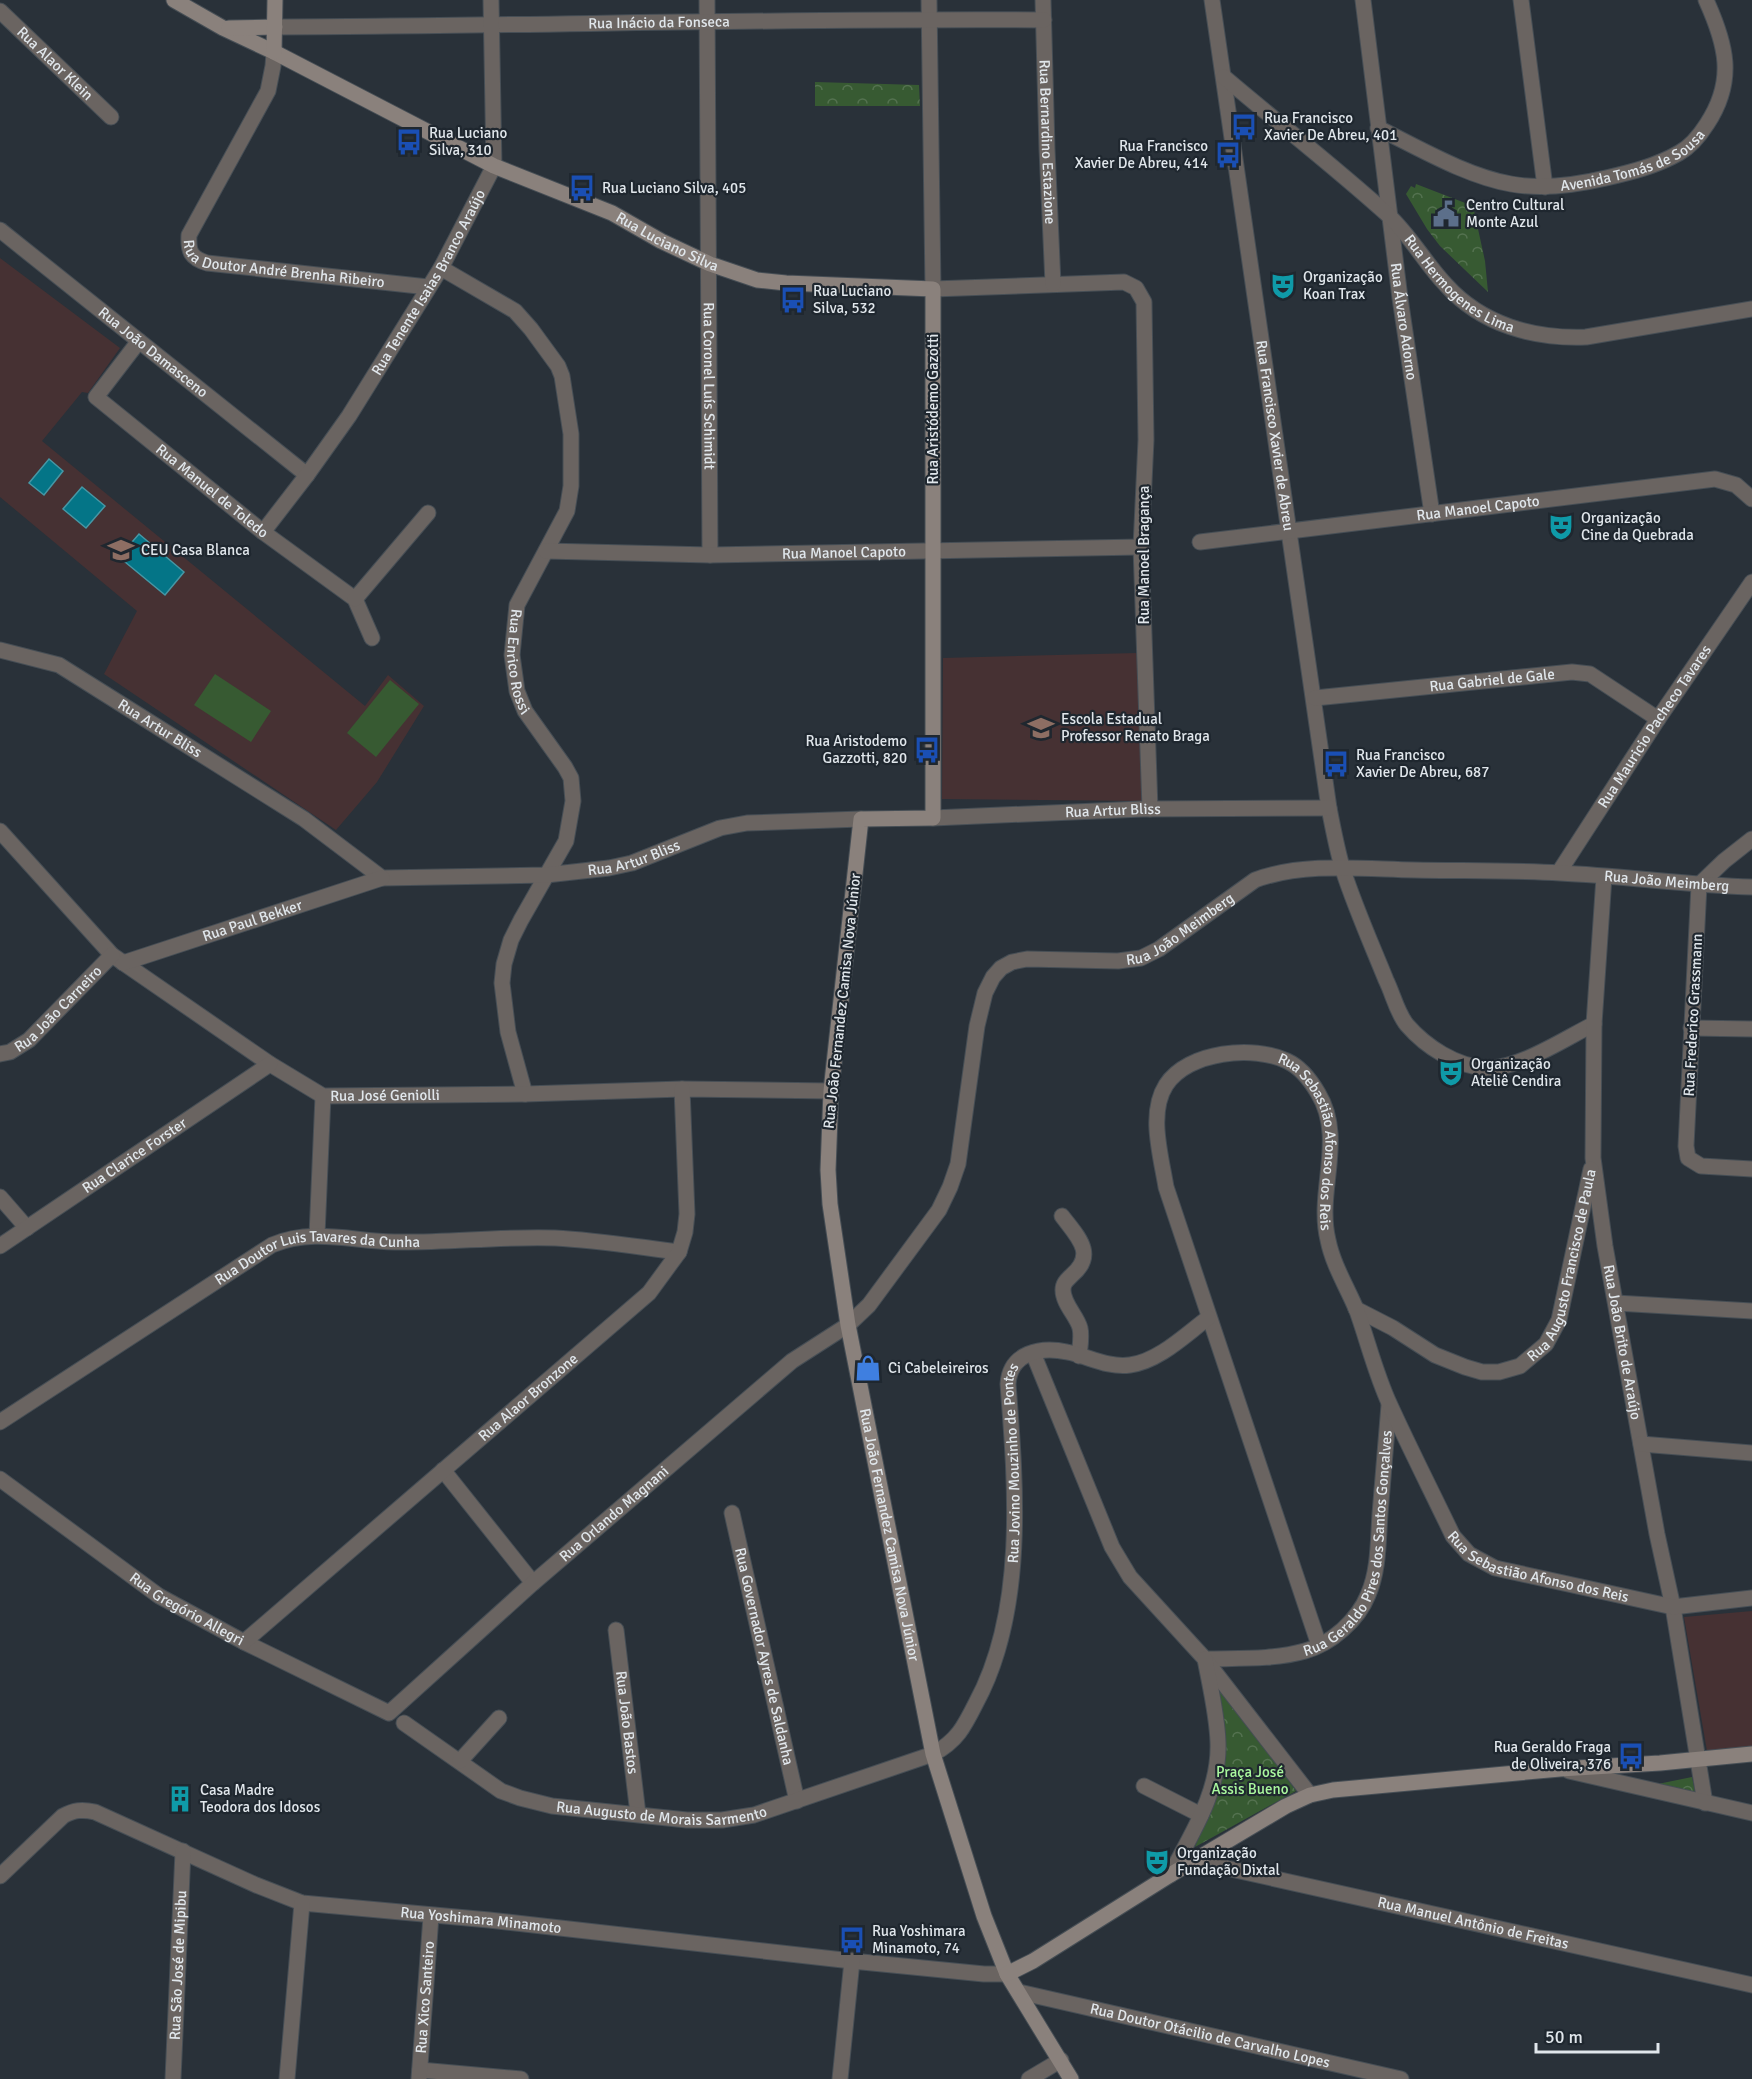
<svg xmlns="http://www.w3.org/2000/svg" width="1752" height="2079" font-family="Signika,sans-serif">
<style>
.education{fill:#463133}
.forest{fill:url(#forest-crowns)}
.garden{fill:#375a32}
.water{fill:#047587;stroke:#4697a5;stroke-width:1.5}
.lines{fill:none;stroke-linecap:round;stroke-linejoin:round}
.street-casing{stroke:#464e55;stroke-width:17}
.secondary-casing{stroke:#464e55;stroke-width:17}
.street{stroke:#6a6461;stroke-width:15}
.secondary{stroke:#8a817c;stroke-width:15}
.labels{text-anchor:middle;stroke-width:4.5;stroke-linejoin:round;paint-order:stroke}
.street-label{font-size:15px;fill:#e0e6eb;stroke:#1f272f}
.poi-label{font-size:15px;fill:#e0e6eb;stroke:#1f272f;text-anchor:start}
.park-label{font-size:15px;fill:#aaf89e;stroke:#1f272f}
</style>
<defs>
<pattern id="forest-crowns" width="20" height="18" patternUnits="userSpaceOnUse" patternTransform="scale(1.5)"><rect width="20" height="18" fill="#375a32"/><path d="M2 6a3 3 0 1 1 6 0M12 15a3 3 0 1 1 6 0" fill="none" stroke="#547250"/></pattern>
</defs>
<rect width="100%" height="100%" fill="#293139"/>
<path class="education" d="M0 258 120 348 88 393 82 392 42 441 365 706 388 675 424 706 377 782 336 830 104 674 137 611 0 497Z
M1137 653 1143 801 942 799 943 658Z
M1752 1611V1747L1707 1751 1684 1617Z"/>
<path class="forest" d="M815 82 919 85 920 106H815Z
M1416 184 1473 206 1485 261 1488 292 1440 246 1427 229 1406 194 1411 186 1415 188Z
M1217 1682 1296 1791 1195 1847 1217 1791Z
M1692 1777 1696 1797 1653 1785Z"/>
<path class="garden" d="M215 674 271 711 251 742 194 705Z
M390 680 419 704 376 757 347 733Z"/>
<path class="water" d="M49 459 63 471 44 495 29 483Z
M82 487 105 506 86 528 63 509Z
M139 534 184 572 165 595 119 557Z"/>
<g class="lines">
<g class="street-casing">
<g id="street">
<path id="s1" d="M707 0 710 555"/>
<path d="M929 0 933 289 1124 282 1136 288 1144 302 1146 440 1141 547 1150 809"/>
<path id="s2" d="M1043 0 1047 149 1053 284"/>
<path id="s3" d="M1212 0 1329 808C1333 828 1337 850 1343 870 1355 907 1371 943 1386 980 1393 994 1397 1013 1407 1025 1426 1047 1456 1066 1485 1068 1518 1070 1564 1039 1594 1024"/>
<path id="s4" d="M1363 0 1400 298 1432 514"/>
<path d="M1521 0 1545 187"/>
<path id="s5" d="M0 11 111 117"/>
<path id="s6" d="M275 27C531 26 788 18 1044 20"/>
<path id="s7" d="M274 52 273 66 268 91 189 235C188 252 191 258 207 263L428 287"/>
<path id="s8" d="M1224 77C1278 123 1335 167 1388 215 1410 235 1425 263 1446 285 1482 325 1534 339 1586 337L1752 309"/>
<path id="s9" d="M1378 128C1419 148 1466 176 1511 184 1543 190 1576 185 1606 178 1632 172 1656 166 1679 153 1690 147 1700 135 1707 124 1736 80 1726 44 1706 0"/>
<path id="s10" d="M0 230 307 475"/>
<path id="s11" d="M441 268 515 311 531 329 558 366 562 376 571 434V486L567 511 517 605 512 655 517 691 525 711 565 767 571 778 573 801 566 841 521 920 511 940 504 964 502 983 508 1032 525 1094"/>
<path id="s12" d="M139 341 96 397 263 532 355 599 372 638"/>
<path id="s13" d="M263 532 307 475 349 416 441 268 494 166 491 0"/>
<path id="s14" d="M1200 542 1715 479 1736 485 1752 499"/>
<path id="s15" d="M546 551 710 555 1141 547"/>
<path d="M355 599 428 513"/>
<path id="s16" d="M0 650 59 665 304 819 382 878 546 875 609 868 632 863 720 828 747 823 861 819"/>
<path id="s17" d="M1315 698 1572 672 1590 674 1658 719"/>
<path id="s18" d="M933 818 1142 809 1329 808"/>
<path id="s19" d="M0 831 112 955 270 1064 323 1096 525 1094 682 1089 831 1091"/>
<path d="M1752 839 1724 861 1699 885 1686 1146 1688 1158 1701 1166 1752 1169"/>
<path id="s20" d="M1559 872 1658 719 1752 582"/>
<path id="s21" d="M1604 877 1594 1024 1593 1158 1605 1246 1657 1534 1673 1607 1705 1803"/>
<path id="s22" d="M123 963 382 878"/>
<path d="M1691 1028 1752 1029"/>
<path id="s23" d="M0 1054 10 1052 29 1040 112 955"/>
<path d="M0 1197 27 1228"/>
<path d="M1062 1216C1077 1236 1097 1254 1072 1275 1067 1280 1063 1283 1063 1290 1063 1304 1077 1316 1080 1328 1082 1337 1080 1347 1079 1356"/>
<path d="M317 1235 323 1096"/>
<path id="s24" d="M0 1246 270 1064"/>
<path d="M1616 1303 1752 1311"/>
<path id="s25" d="M1356 1309 1393 1328 1435 1355 1465 1367 1482 1372H1499L1520 1366 1546 1344 1559 1320 1591 1169"/>
<path id="s26" d="M1033 1353 1112 1547 1130 1577 1205 1659C1237 1658 1273 1660 1305 1651 1331 1644 1358 1620 1368 1595 1379 1570 1378 1541 1380 1514 1383 1478 1386 1441 1389 1405"/>
<path id="s27" d="M0 1422 272 1245C313 1228 351 1241 394 1242 448 1243 501 1236 555 1238 596 1240 638 1247 679 1252"/>
<path d="M1641 1444 1752 1453"/>
<path d="M443 1470 533 1583"/>
<path id="s28" d="M0 1479 159 1596 244 1642 389 1713 533 1583 792 1361 848 1325 869 1305 939 1210 950 1187 958 1164 977 1026 985 993 993 977 1001 968 1012 962 1027 959 1118 961 1141 958 1159 949 1255 880C1304 862 1363 869 1414 870 1463 871 1512 870 1560 873 1624 876 1688 885 1752 887"/>
<path id="s29" d="M732 1513 797 1801"/>
<path id="s30" d="M616 1630 638 1814"/>
<path id="s31" d="M244 1642 649 1293 679 1252 685 1232 687 1214 682 1089"/>
<path id="s32" d="M1319 1645 1166 1187C1161 1156 1148 1113 1166 1085 1188 1051 1254 1045 1287 1061 1300 1067 1311 1081 1318 1093 1346 1139 1316 1191 1328 1240 1333 1265 1347 1287 1357 1311 1368 1342 1376 1375 1390 1405 1410 1449 1432 1492 1453 1536L1469 1554 1495 1568 1673 1607 1752 1598"/>
<path d="M1207 1662 1310 1795"/>
<path id="s33" d="M404 1723 501 1791 520 1798 552 1806 687 1820H722L754 1815 933 1754C957 1741 964 1727 976 1703 1026 1611 1016 1486 1008 1384 1010 1353 1040 1346 1067 1352 1088 1356 1107 1368 1130 1365 1159 1361 1185 1335 1208 1318"/>
<path d="M460 1761 499 1718"/>
<path d="M1569 1771 1752 1813"/>
<path d="M1144 1786 1201 1815"/>
<path id="s34" d="M1195 1861 1752 1985"/>
<path d="M1170 1875C1192 1833 1220 1791 1218 1742 1217 1714 1210 1686 1205 1659"/>
<path id="s35" d="M0 1876 63 1816C74 1810 82 1809 95 1812L256 1885 302 1903 489 1920 852 1961 984 1974H1007"/>
<path id="s36" d="M1019 1992 1401 2079"/>
<path d="M420 2070 521 2079"/>
<path id="s37" d="M173 2079 183 1851"/>
<path d="M287 2079 302 1903"/>
<path id="s38" d="M419 2079 431 1916"/>
<path d="M840 2079 852 1961"/>
<path d="M1029 2079 1061 2060"/>
</g>
</g>
<g class="secondary-casing">
<g id="secondary">
<path id="s39" d="M174 0 223 28 274 52 494 166 612 213 661 241 710 264 757 280 786 283 933 289V818L861 819 831 1091 828 1170 830 1204 848 1325 933 1754 984 1916 1007 1974 1071 2079"/>
<path d="M229 28 275 27"/>
<path d="M274 52 275 0"/>
<path d="M1007 1974 1033 1961 1170 1875 1286 1806 1310 1795 1333 1790 1560 1769 1660 1763 1752 1754"/>
</g>
</g>
<use href="#street" class="street"/>
<use href="#secondary" class="secondary"/>
</g>
<defs>
<g id="bus-bare" transform="scale(2.07)"><path d="M-5-6H5V4H4V6H2V4H-2V6H-4V4H-5ZM-3.5-4V0h7V-4ZM-3.5 1.2v1.5H-2V1.2ZM2 1.2v1.5H3.5V1.2Z" fill="#1a4fb4" stroke="#1f272f" stroke-width="2.5" paint-order="stroke"/></g>
<g id="civic-bare" transform="scale(2.07)"><path d="M-.6-6.5H3V-4.5H.6V-3L4-1V1h2V6H-6V1h2V-1L-.6-3ZM-1.2 2.5V6h2.4V2.5Z" fill="#5c6f8a" stroke="#1f272f" stroke-width="2.5" paint-order="stroke"/></g>
<g id="theatre-bare" transform="scale(2.07)"><path d="M-5-5.5Q0-4 5-5.5V0Q5 5 0 6Q-5 5-5 0ZM-3.3-2.5H-1v1.5H-3.3ZM1-2.5H3.3v1.5H1ZM-2.8 1Q0 5.5 2.8 1Z" fill="#0f9aa8" stroke="#1f272f" stroke-width="2.5" paint-order="stroke"/></g>
<g id="school-bare" transform="scale(2.07)"><path d="M0-5L7-2L0 1L-7-2ZM-4 1L0 2.5L4 1V4Q0 6-4 4Z" fill="#8d6e63" stroke="#1f272f" stroke-width="2.5" paint-order="stroke"/></g>
<g id="shop-bare" transform="scale(2.07)"><path d="M-5-2.5h2.3a2.7 3.5 0 0 1 5.4 0H5L5.5 6h-11ZM-1.5-2.5h3a1.5 2.3 0 0 0-3 0Z" fill="#3f7fe0" stroke="#1f272f" stroke-width="2.5" paint-order="stroke"/></g>
<g id="building-bare" transform="scale(2.07)"><path d="M-4-6H4V6H1V3H-1V6H-4ZM-2.5-4.3h1.7v1.8h-1.7ZM.8-4.3h1.7v1.8H.8ZM-2.5-1h1.7V.8h-1.7ZM.8-1h1.7V.8H.8Z" fill="#0f9aa8" stroke="#1f272f" stroke-width="2.5" paint-order="stroke"/></g>
</defs>
<g fill-rule="evenodd">
<use href="#bus-bare" x="1244" y="127"/>
<use href="#bus-bare" x="409" y="142"/>
<use href="#bus-bare" x="1228" y="155"/>
<use href="#bus-bare" x="582" y="188"/>
<use href="#civic-bare" x="1446" y="214"/>
<use href="#theatre-bare" x="1283" y="286"/>
<use href="#bus-bare" x="793" y="300"/>
<use href="#theatre-bare" x="1561" y="527"/>
<use href="#school-bare" x="121" y="550"/>
<use href="#school-bare" x="1041" y="728"/>
<use href="#bus-bare" x="927" y="750"/>
<use href="#bus-bare" x="1336" y="764"/>
<use href="#theatre-bare" x="1451" y="1073"/>
<use href="#shop-bare" x="868" y="1368"/>
<use href="#bus-bare" x="1631" y="1756"/>
<use href="#building-bare" x="180" y="1799"/>
<use href="#theatre-bare" x="1157" y="1862"/>
<use href="#bus-bare" x="852" y="1940"/>
</g>
<g class="labels">
<g class="street-label">
<text dy="5" stroke="none"><textPath href="#s6" startOffset="384">Rua Inácio da Fonseca</textPath></text>
<text dy="5" stroke="none"><textPath href="#s5" startOffset="76">Rua Alaor Klein</textPath></text>
<text dy="5" stroke="none"><textPath href="#s2" startOffset="142">Rua Bernardino Estazione</textPath></text>
<text dy="5" stroke="none"><textPath href="#s9" startOffset="272">Avenida Tomás de Sousa</textPath></text>
<text dy="5" stroke="none"><textPath href="#s39" startOffset="550">Rua Luciano Silva</textPath></text>
<text dy="5" stroke="none"><textPath href="#s7" startOffset="314">Rua Doutor André Brenha Ribeiro</textPath></text>
<text dy="5" stroke="none"><textPath href="#s8" startOffset="315">Rua Hermogenes Lima</textPath></text>
<text dy="5" stroke="none"><textPath href="#s13" startOffset="300">Rua Tenente Isaias Branco Araújo</textPath></text>
<text dy="5" stroke="none"><textPath href="#s4" startOffset="324">Rua Álvaro Adorno</textPath></text>
<text dy="5" stroke="none"><textPath href="#s10" startOffset="196">Rua João Damasceno</textPath></text>
<text dy="5" stroke="none"><textPath href="#s1" startOffset="386">Rua Coronel Luís Schimidt</textPath></text>
<text transform="translate(933 409) rotate(-90)" y="5">Rua Aristódemo Gazotti</text>
<text dy="5" stroke="none"><textPath href="#s3" startOffset="440">Rua Francisco Xavier de Abreu</textPath></text>
<text dy="5" stroke="none"><textPath href="#s12" startOffset="220">Rua Manuel de Toledo</textPath></text>
<text dy="5" stroke="none"><textPath href="#s14" startOffset="280">Rua Manoel Capoto</textPath></text>
<text dy="5" stroke="none"><textPath href="#s15" startOffset="298">Rua Manoel Capoto</textPath></text>
<text transform="translate(1144 555) rotate(-90)" y="5">Rua Manoel Bragança</text>
<text dy="5" stroke="none"><textPath href="#s11" startOffset="466">Rua Enrico Rossi</textPath></text>
<text dy="5" stroke="none"><textPath href="#s17" startOffset="178">Rua Gabriel de Gale</textPath></text>
<text dy="5" stroke="none"><textPath href="#s20" startOffset="174">Rua Mauricio Pacheco Tavares</textPath></text>
<text dy="5" stroke="none"><textPath href="#s16" startOffset="180">Rua Artur Bliss</textPath></text>
<text dy="5" stroke="none"><textPath href="#s18" startOffset="180">Rua Artur Bliss</textPath></text>
<text dy="5" stroke="none"><textPath href="#s16" startOffset="702">Rua Artur Bliss</textPath></text>
<text dy="5" stroke="none"><textPath href="#s28" startOffset="2151">Rua João Meimberg</textPath></text>
<text dy="5" stroke="none"><textPath href="#s22" startOffset="136">Rua Paul Bekker</textPath></text>
<text dy="5" stroke="none"><textPath href="#s28" startOffset="1647">Rua João Meimberg</textPath></text>
<text transform="translate(842 1001) rotate(-84)" y="5">Rua João Fernandez Camisa Nova Júnior</text>
<text dy="5" stroke="none"><textPath href="#s23" startOffset="75">Rua João Carneiro</textPath></text>
<text transform="translate(1693 1015) rotate(-87)" y="5">Rua Frederico Grassmann</text>
<text dy="5" stroke="none"><textPath href="#s19" startOffset="483">Rua José Geniolli</textPath></text>
<text dy="5" stroke="none"><textPath href="#s32" startOffset="807">Rua Sebastião Afonso dos Reis</textPath></text>
<text dy="5" stroke="none"><textPath href="#s24" startOffset="162">Rua Clarice Forster</textPath></text>
<text dy="5" stroke="none"><textPath href="#s27" startOffset="366">Rua Doutor Luis Tavares da Cunha</textPath></text>
<text dy="5" stroke="none"><textPath href="#s25" startOffset="294">Rua Augusto Francisco de Paula</textPath></text>
<text dy="5" stroke="none"><textPath href="#s21" startOffset="468">Rua João Brito de Araújo</textPath></text>
<text dy="5" stroke="none"><textPath href="#s31" startOffset="375">Rua Alaor Bronzone</textPath></text>
<text dy="5" stroke="none"><textPath href="#s33" startOffset="878">Rua Jovino Mouzinho de Pontes</textPath></text>
<text dy="5" stroke="none"><textPath href="#s28" startOffset="756">Rua Orlando Magnani</textPath></text>
<text dy="5" stroke="none"><textPath href="#s39" startOffset="2148">Rua João Fernandez Camisa Nova Júnior</textPath></text>
<text dy="5" stroke="none"><textPath href="#s26" startOffset="582">Rua Geraldo Pires dos Santos Gonçalves</textPath></text>
<text dy="5" stroke="none"><textPath href="#s32" startOffset="1329">Rua Sebastião Afonso dos Reis</textPath></text>
<text dy="5" stroke="none"><textPath href="#s28" startOffset="228">Rua Gregório Allegri</textPath></text>
<text dy="5" stroke="none"><textPath href="#s29" startOffset="147">Rua Governador Ayres de Saldanha</textPath></text>
<text dy="5" stroke="none"><textPath href="#s30" startOffset="93">Rua João Bastos</textPath></text>
<text dy="5" stroke="none"><textPath href="#s33" startOffset="282">Rua Augusto de Morais Sarmento</textPath></text>
<text dy="5" stroke="none"><textPath href="#s35" startOffset="526">Rua Yoshimara Minamoto</textPath></text>
<text dy="5" stroke="none"><textPath href="#s34" startOffset="285">Rua Manuel Antônio de Freitas</textPath></text>
<text dy="5" stroke="none"><textPath href="#s37" startOffset="114">Rua São José de Mipibu</textPath></text>
<text dy="5" stroke="none"><textPath href="#s38" startOffset="82">Rua Xico Santeiro</textPath></text>
<text dy="5" stroke="none"><textPath href="#s36" startOffset="196">Rua Doutor Otácilio de Carvalho Lopes</textPath></text>
</g>
<g class="poi-label">
<text x="1264" y="123">Rua Francisco<tspan x="1264" dy="17">Xavier De Abreu, 401</tspan></text>
<text x="429" y="138">Rua Luciano<tspan x="429" dy="17">Silva, 310</tspan></text>
<text x="1208" y="151" text-anchor="end">Rua Francisco<tspan x="1208" dy="17">Xavier De Abreu, 414</tspan></text>
<text x="602" y="193">Rua Luciano Silva, 405</text>
<text x="1466" y="210">Centro Cultural<tspan x="1466" dy="17">Monte Azul</tspan></text>
<text x="1303" y="282">Organização<tspan x="1303" dy="17">Koan Trax</tspan></text>
<text x="813" y="296">Rua Luciano<tspan x="813" dy="17">Silva, 532</tspan></text>
<text x="1581" y="523">Organização<tspan x="1581" dy="17">Cine da Quebrada</tspan></text>
<text x="141" y="555">CEU Casa Blanca</text>
<text x="1061" y="724">Escola Estadual<tspan x="1061" dy="17">Professor Renato Braga</tspan></text>
<text x="907" y="746" text-anchor="end">Rua Aristodemo<tspan x="907" dy="17">Gazzotti, 820</tspan></text>
<text x="1356" y="760">Rua Francisco<tspan x="1356" dy="17">Xavier De Abreu, 687</tspan></text>
<text x="1471" y="1069">Organização<tspan x="1471" dy="17">Ateliê Cendira</tspan></text>
<text x="888" y="1373">Ci Cabeleireiros</text>
<text x="1611" y="1752" text-anchor="end">Rua Geraldo Fraga<tspan x="1611" dy="17">de Oliveira, 376</tspan></text>
<text x="200" y="1795">Casa Madre<tspan x="200" dy="17">Teodora dos Idosos</tspan></text>
<text x="1177" y="1858">Organização<tspan x="1177" dy="17">Fundação Dixtal</tspan></text>
<text x="872" y="1936">Rua Yoshimara<tspan x="872" dy="17">Minamoto, 74</tspan></text>
</g>
<g class="park-label">
<text x="1250" y="1777">Praça José<tspan x="1250" dy="17">Assis Bueno</tspan></text>
</g>
</g>
<path d="M1536 2043v9h122v-9" fill="none" stroke="#e0e6eb" stroke-width="3"/>
<text x="1545" y="2043" font-size="18" fill="#e0e6eb" stroke="#1f272f" stroke-width="4.5" paint-order="stroke">50 m</text>
</svg>
